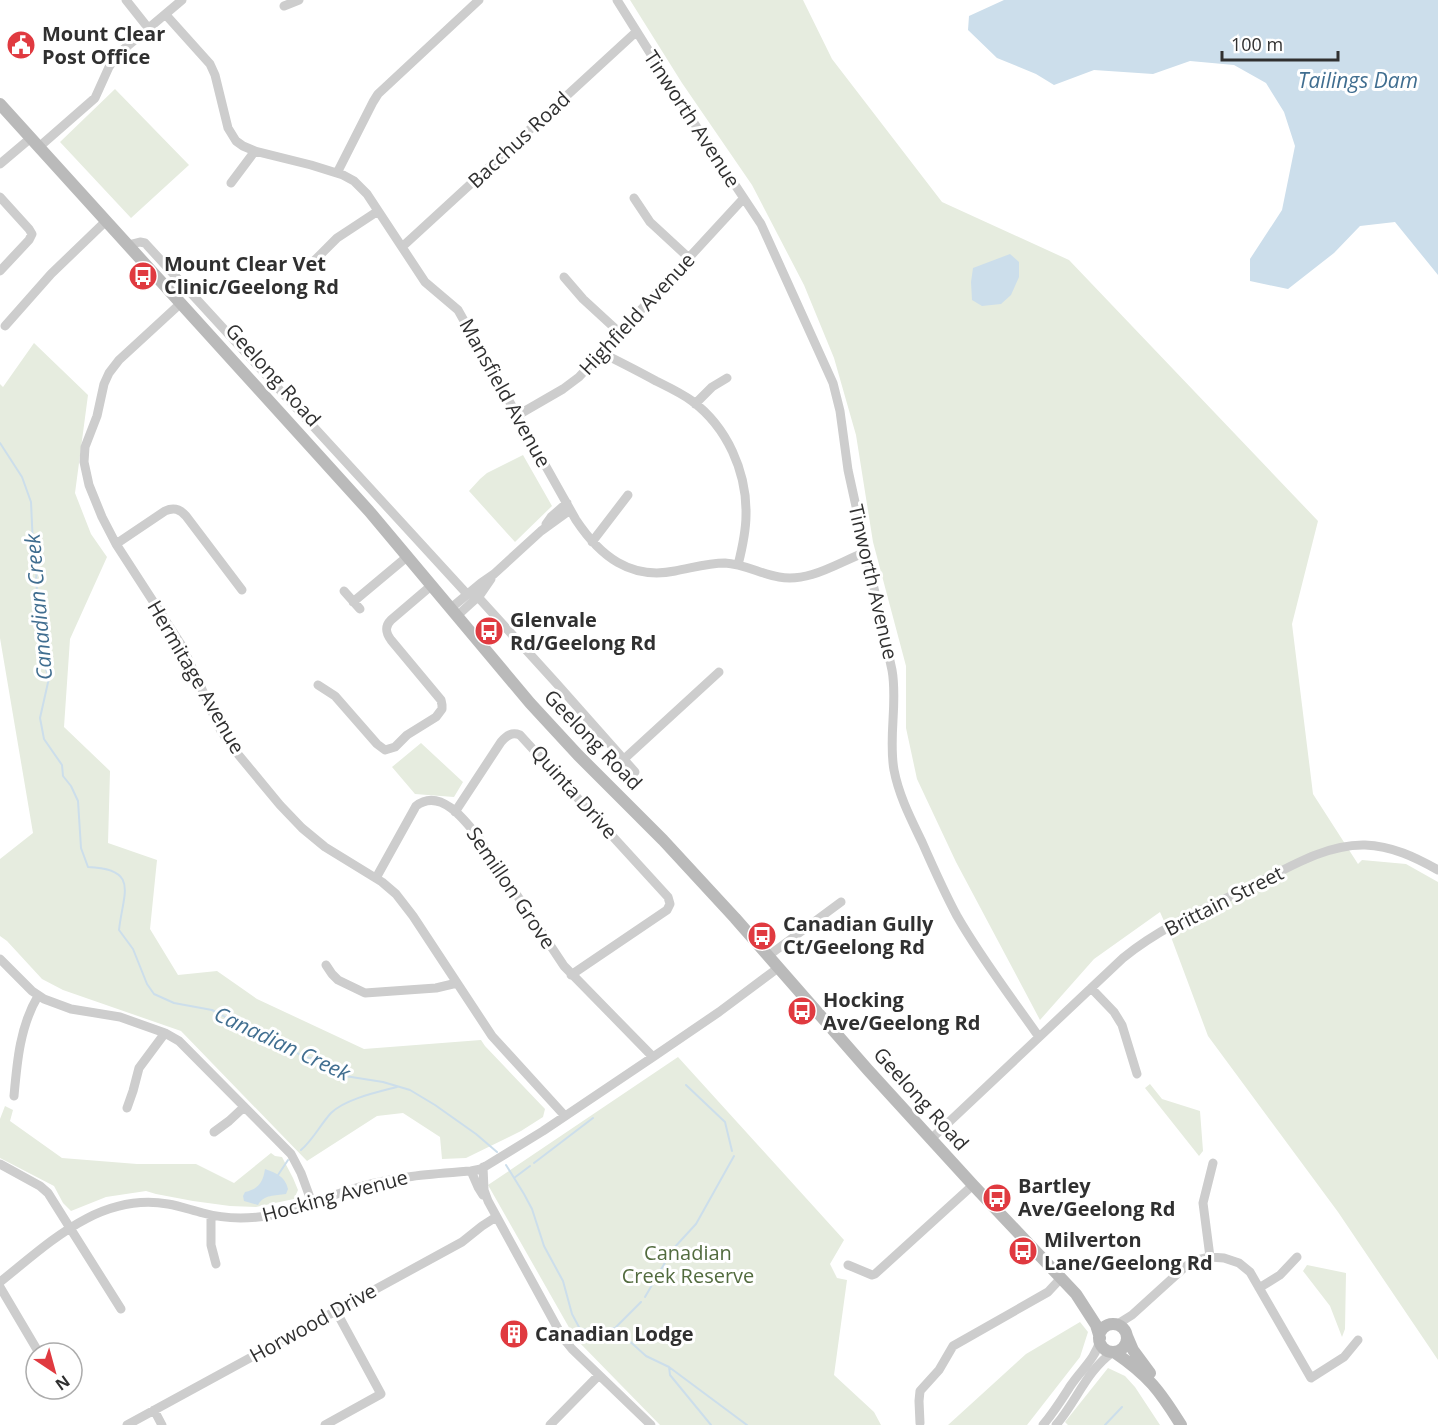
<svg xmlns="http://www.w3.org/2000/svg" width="1438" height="1425" font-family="'Open Sans',sans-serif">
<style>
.green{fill:#e6ecdf}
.water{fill:#ccdeeb}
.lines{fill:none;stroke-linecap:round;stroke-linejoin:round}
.stream{stroke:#ccdeeb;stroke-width:2}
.minor{stroke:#cdcdcd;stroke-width:9}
.secondary{stroke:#bababa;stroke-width:12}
.labels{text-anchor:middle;stroke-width:6;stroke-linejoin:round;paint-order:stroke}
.poi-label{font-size:20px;font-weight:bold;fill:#303030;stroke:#fff;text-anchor:start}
.street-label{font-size:20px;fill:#303030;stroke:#fff}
.park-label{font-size:20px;fill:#526b3e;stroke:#fff}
.water-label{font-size:21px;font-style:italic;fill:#406e90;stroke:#fff}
</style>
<rect width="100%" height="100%" fill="#fff"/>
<path class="green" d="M630 0H803L832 59 942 202 1069 260 1318 521 1292 624 1313 794 1358 864 1362 860 1406 864 1438 882V1360L1338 1212 1208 1036 1171 937 1160 912 1094 959 1040 1020 956 862 917 779 906 728V666L873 542 856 435 834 358 804 285 752 185 682 83Z
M115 89 189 165 131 218 60 142Z
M34 343 88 395 75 493 91 534 107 557 70 639 64 727 110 771 108 843 157 860 150 929 178 975 217 971 257 999 364 1049 481 1040 485 1046 545 1109 543 1117 521 1131 466 1158 442 1159 440 1137 403 1113 377 1116 307 1161 181 1031 63 990 42 979 7 941 0 936V859L33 833 0 638V384L3 387Z
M523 455 552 506 515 542 469 491 480 479 487 473Z
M421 743 463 782 454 797 415 794 392 767Z
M678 1057 844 1240 830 1264 837 1278 847 1280 834 1375 874 1412 881 1425H660L575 1338 488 1185Z
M1150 1084 1162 1099 1200 1111 1203 1151 1199 1156 1145 1088Z
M5 1106 13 1110 10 1121 62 1158 137 1164H196L234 1183 271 1153 275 1156 282 1157 293 1178 298 1190 294 1199 256 1207 230 1206 193 1201 156 1194 146 1191 106 1197 71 1211 63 1203 54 1186 0 1158V1119Z
M1307 1265 1346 1273 1345 1329 1342 1337 1330 1306 1303 1271Z
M1080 1322 1088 1332 1080 1357 1027 1425H948L1026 1354Z
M1108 1368 1125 1376 1135 1387 1160 1425H1068L1065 1422Z"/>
<path class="water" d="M1004 0H1438V275L1395 222 1360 226 1334 253 1288 289 1250 281V259L1282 210 1295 146 1284 112 1266 83 1234 65 1190 61 1153 74 1094 70 1054 85 1036 74 997 58 968 30 969 16Z
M1010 254 1019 262V277L1011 295 1001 304 982 306 972 300 971 282 973 268Z
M265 1169C276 1173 285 1176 288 1189L286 1194C275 1196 264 1194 258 1205L244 1201 243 1196 245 1192C258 1189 263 1183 265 1169Z"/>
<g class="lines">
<path class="stream" d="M0 443 22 477 31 502 33 546 38 558 36 579 41 635 44 664 49 678 40 718 44 739 62 765 63 776 71 786 78 801 81 848 88 867C140 869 123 893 119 930L133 949 147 984 154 994 174 1003 212 1010 231 1020 264 1031 288 1045 301 1056 327 1062 339 1067 345 1076 383 1082 410 1090 435 1105 476 1134 497 1152
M686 1085 725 1122 732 1151
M301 1150C313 1140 320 1125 331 1113 345 1099 378 1092 397 1087
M534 1163 593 1118
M506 1165 524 1194 532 1209 544 1246 563 1281 572 1314 580 1329 597 1331 615 1328 646 1356 669 1367 670 1375 711 1425
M278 1175 288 1160
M514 1178 530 1166
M645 1297 673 1249 696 1224 734 1156
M616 1327 641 1302
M669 1367 747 1425
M1105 1425 1122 1407"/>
<path class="minor" d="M126 0 149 29
M617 0 694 123 761 224 833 383 840 411 848 470 892 670C898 703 888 737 894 770 899 796 911 819 922 842 933 867 944 892 957 916 981 958 1011 997 1039 1037
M284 6 299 0
M166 15 210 64 215 75 228 128 236 141 243 146 255 151 311 165 343 175 354 181 367 194 425 282 458 310 576 520C600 556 630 580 675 571 692 568 708 563 725 563 744 564 761 574 779 577 809 583 839 562 866 552
M39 147 95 98 109 67 118 54 182 0
M0 164 26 142
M337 173 373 102 378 94 479 0
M231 183 255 151
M0 197 29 229 32 234 29 240 0 271
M634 198 650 222 689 258
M128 245 140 242 145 243 467 594
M402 247 636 32
M315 260 337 238 378 211
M564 277 583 299 620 333
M181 303 119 360 109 373 104 384 97 416 85 447 84 462 89 485 102 517 116 544 182 646 221 731 232 747 280 805 302 828 325 847 382 882 396 894 413 916 492 1036 565 1116
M5 326 51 274 106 221
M602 353C620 362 638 371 656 381 668 387 681 393 692 401 727 427 747 472 746 515 746 532 742 549 738 565
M695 404 712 387 727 378
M518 415 563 389 579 377 743 199
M546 524 551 517 567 503
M592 542 628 495
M116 544 165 511C174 507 180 509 186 516L242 590
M344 591 360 609
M478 597 557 684 635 772
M353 602 408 556
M451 608 481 583 494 574 541 531 570 510
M458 615 480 595 491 579
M318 685 335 696 377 744 385 750 395 747 407 735 436 717 442 709V705L441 700 391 640C386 633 384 627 391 620L432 585
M623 760 719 672
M455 812 501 742C507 735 512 732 520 735L668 897 670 904 667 910 571 975
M376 878 416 806C440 787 465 820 479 838L564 966 653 1057
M768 956 841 902
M0 959 32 991 44 999 71 1009 120 1017 165 1033 179 1041 291 1154 301 1173 312 1203
M326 965 332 974 338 980 365 993 436 988 457 983
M1091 988 1114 1012 1122 1025 1137 1074
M14 1096C17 1062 20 1026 38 996
M127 1108 133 1091 139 1068 165 1033
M214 1132 229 1121 244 1107
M931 1139 1123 958C1161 927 1206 908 1250 887 1286 869 1325 844 1365 845 1392 846 1415 857 1438 870
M0 1164 40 1186 48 1193 121 1309
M483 1167 484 1190 488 1201 563 1338 572 1349 651 1425
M471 1171 478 1187 483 1195
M211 1215V1245L216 1264
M1210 1257 1203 1203 1213 1163
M848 1265 872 1275 875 1274 973 1185
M0 1282C49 1243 100 1192 168 1204 180 1206 191 1210 203 1213 224 1219 246 1219 267 1216 300 1211 330 1194 363 1186 399 1176 434 1174 471 1171L481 1169 543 1131 653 1057 719 1012 778 968
M0 1287 39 1353
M1259 1288 1280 1275 1297 1257
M1116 1325 1132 1315 1186 1266 1197 1260 1210 1257 1224 1258 1239 1263 1250 1272 1311 1378 1344 1357 1358 1340
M154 1410 162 1425
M920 1423 919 1401 920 1391 939 1370 953 1346 1048 1292 1061 1278
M127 1425 462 1242 482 1226 496 1217
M325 1425 381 1394 336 1311
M550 1425 599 1375
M1043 1425C1054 1412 1062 1399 1071 1385 1081 1370 1096 1358 1100 1340
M1056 1425C1076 1402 1087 1370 1113 1352"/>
<path class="secondary" d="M0 104 369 511 530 703 578 755 663 840 735 918 868 1070 973 1185 1076 1294 1096 1325 1100 1338
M1099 1338a14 14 0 1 1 28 0a14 14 0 1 1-28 0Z
M1127 1336 1133 1350 1150 1373
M1114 1352C1148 1375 1160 1391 1181 1425"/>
</g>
<defs>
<g id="civic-disc" transform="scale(1.5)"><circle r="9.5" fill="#e03a40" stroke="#fff"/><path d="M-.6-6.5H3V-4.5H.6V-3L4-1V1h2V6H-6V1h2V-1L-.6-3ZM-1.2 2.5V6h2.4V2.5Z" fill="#fff"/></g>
<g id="bus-disc" transform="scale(1.5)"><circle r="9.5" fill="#e03a40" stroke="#fff"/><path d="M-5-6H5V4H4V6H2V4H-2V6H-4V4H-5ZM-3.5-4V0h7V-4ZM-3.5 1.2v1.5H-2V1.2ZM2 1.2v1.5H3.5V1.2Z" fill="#fff"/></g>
<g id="building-disc" transform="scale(1.5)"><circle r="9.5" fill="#e03a40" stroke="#fff"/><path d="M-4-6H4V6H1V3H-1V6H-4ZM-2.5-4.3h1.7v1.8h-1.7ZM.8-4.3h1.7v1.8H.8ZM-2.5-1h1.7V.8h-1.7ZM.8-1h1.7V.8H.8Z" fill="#fff"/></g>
</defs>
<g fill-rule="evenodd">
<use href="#civic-disc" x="21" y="45"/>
<use href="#bus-disc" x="143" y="276"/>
<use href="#bus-disc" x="489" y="631"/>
<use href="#bus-disc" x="762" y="936"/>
<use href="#bus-disc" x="802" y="1011"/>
<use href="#bus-disc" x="997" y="1198"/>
<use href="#bus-disc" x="1023" y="1251"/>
<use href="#building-disc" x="514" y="1334"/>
</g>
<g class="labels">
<g class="poi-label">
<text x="42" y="41">Mount Clear<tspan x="42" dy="23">Post Office</tspan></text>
<text x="164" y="271">Mount Clear Vet<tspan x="164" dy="23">Clinic/Geelong Rd</tspan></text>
<text x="510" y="627">Glenvale<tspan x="510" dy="23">Rd/Geelong Rd</tspan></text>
<text x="783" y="931">Canadian Gully<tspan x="783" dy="23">Ct/Geelong Rd</tspan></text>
<text x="823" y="1007">Hocking<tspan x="823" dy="23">Ave/Geelong Rd</tspan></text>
<text x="1018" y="1193">Bartley<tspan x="1018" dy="23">Ave/Geelong Rd</tspan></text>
<text x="1044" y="1247">Milverton<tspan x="1044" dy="23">Lane/Geelong Rd</tspan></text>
<text x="535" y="1341">Canadian Lodge</text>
</g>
<g class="street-label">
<text transform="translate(692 119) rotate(57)" y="7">Tinworth Avenue</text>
<text transform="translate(519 140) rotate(-43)" y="7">Bacchus Road</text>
<text transform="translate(637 314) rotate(-47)" y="7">Highfield Avenue</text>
<text transform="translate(273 375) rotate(48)" y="7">Geelong Road</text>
<text transform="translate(505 393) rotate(61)" y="7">Mansfield Avenue</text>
<text transform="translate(873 582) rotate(77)" y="7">Tinworth Avenue</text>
<text transform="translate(196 677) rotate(60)" y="7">Hermitage Avenue</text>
<text transform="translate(593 740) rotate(46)" y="7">Geelong Road</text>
<text transform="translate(574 792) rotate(48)" y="7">Quinta Drive</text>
<text transform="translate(511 888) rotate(56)" y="7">Semillon Grove</text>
<text transform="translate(1224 901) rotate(-27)" y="7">Brittain Street</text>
<text transform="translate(921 1099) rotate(48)" y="7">Geelong Road</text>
<text transform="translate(335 1196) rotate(-15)" y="7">Hocking Avenue</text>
<text transform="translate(313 1323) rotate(-29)" y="7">Horwood Drive</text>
</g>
<g class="park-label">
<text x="688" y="1260">Canadian<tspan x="688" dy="23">Creek Reserve</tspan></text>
</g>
<g class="water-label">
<text x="1358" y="88">Tailings Dam</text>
<text transform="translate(39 607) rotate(-95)" y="7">Canadian Creek</text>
<text transform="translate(282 1044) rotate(25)" y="7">Canadian Creek</text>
</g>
</g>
<g transform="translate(54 1371) rotate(144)"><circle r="28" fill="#ffffff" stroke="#acacac" stroke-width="1.5"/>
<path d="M0-4.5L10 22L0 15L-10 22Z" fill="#e03a40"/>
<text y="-9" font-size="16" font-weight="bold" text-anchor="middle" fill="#303030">N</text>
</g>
<path d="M1222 51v9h116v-9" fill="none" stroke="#303030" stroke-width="3"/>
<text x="1231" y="51" font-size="18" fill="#303030" stroke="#ffffff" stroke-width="4.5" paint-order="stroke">100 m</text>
</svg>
